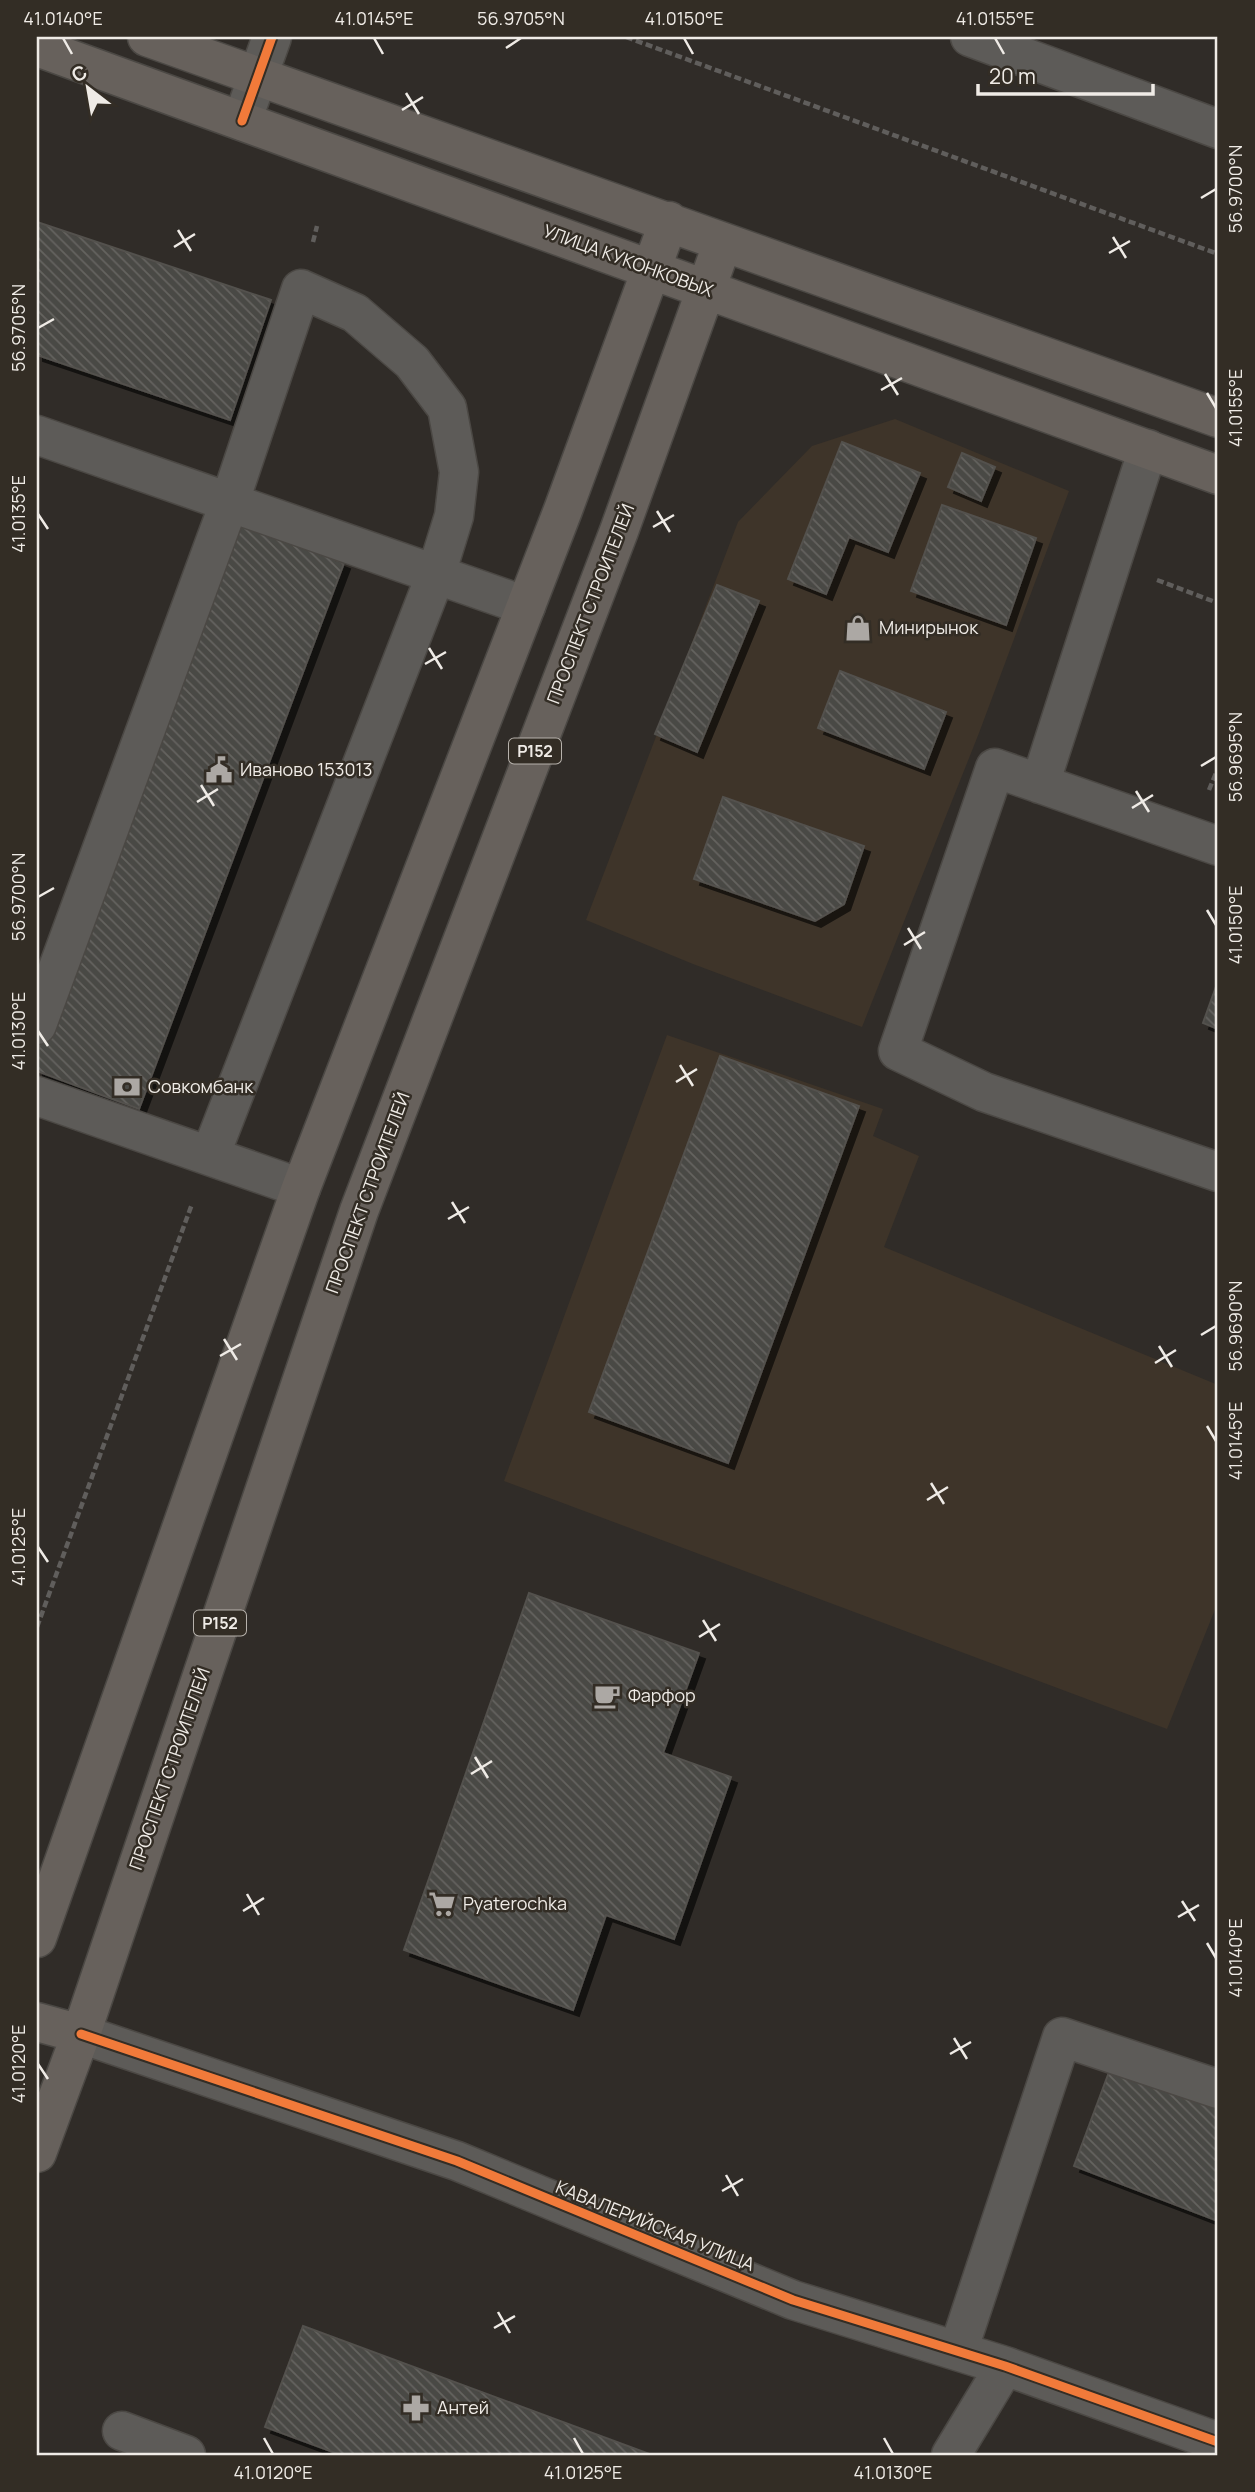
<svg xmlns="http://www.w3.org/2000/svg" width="1255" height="2492" font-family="Manrope,sans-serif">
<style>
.built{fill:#3e3429}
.building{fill:url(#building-back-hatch);stroke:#53514d;stroke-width:2;filter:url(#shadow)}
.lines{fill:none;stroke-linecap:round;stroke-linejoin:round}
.minor-casing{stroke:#4b4844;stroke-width:41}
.major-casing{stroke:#4b4844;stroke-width:41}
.path{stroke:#605e5c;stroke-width:4.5;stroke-dasharray:7 3.5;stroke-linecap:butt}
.minor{stroke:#5d5b58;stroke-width:38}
.major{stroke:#67615c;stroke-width:38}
.cycleway-casing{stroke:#332d25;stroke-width:13}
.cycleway{stroke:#f17a3a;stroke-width:9}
.ticks{fill:none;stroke:#efebe6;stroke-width:2.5}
.labels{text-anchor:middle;stroke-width:5;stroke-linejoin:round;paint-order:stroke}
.shield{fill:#332d25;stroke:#b7b2ac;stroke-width:2}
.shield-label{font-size:16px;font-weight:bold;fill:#efebe6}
.street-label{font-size:18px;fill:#efebe6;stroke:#332d25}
.poi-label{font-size:18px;fill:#efebe6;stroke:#332d25;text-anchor:start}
.neatline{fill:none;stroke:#efebe6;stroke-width:2.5}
.ticks-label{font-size:18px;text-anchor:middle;fill:#efebe6}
</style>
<defs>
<pattern id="building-back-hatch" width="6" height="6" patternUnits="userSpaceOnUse" patternTransform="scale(1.75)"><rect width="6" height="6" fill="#4a4844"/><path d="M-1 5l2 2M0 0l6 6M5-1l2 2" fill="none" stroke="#64635f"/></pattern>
<filter id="shadow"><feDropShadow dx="6" dy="6" stdDeviation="0" flood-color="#0009"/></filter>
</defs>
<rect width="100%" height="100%" fill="#302c28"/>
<path class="built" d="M895 419 1069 491 979 733 862 1027 693 964 586 920 738 522 812 446Z
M667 1035 883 1109 873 1136 919 1156 884 1247 1218 1385V1602L1167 1729 504 1481Z"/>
<path class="building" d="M37 222 271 300 230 420 37 355Z
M842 442 920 473 888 552 849 537 826 594 788 579Z
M962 453 995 467 981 501 948 487Z
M942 505 1036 538 1006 625 911 591Z
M236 522 344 563 139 1109 37 1071V1053Z
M717 585 759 601 697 752 655 734Z
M840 671 946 712 924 769 818 728Z
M723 797 864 846 844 904 815 921 694 879Z
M1218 981V1029L1203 1023Z
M720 1056 859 1106 728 1463 589 1412Z
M529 1593 699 1653 663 1753 731 1777 674 1939 606 1915 573 2010 404 1950Z
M1112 2064 1218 2103V2221L1074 2166Z
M303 2326 652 2455H341L265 2427Z"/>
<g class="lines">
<g class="minor-casing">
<path id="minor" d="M970 37 1218 129
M242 121 272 37
M37 435 526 606
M1040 784 1148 449
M1218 846 995 768 898 1051 984 1092 1218 1172
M37 1025 230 501 301 289 355 313 412 362 447 408 459 472 454 516 436 574 210 1156
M37 1096 301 1188
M81 2034 457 2161 793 2300 1005 2366 1218 2442
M958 2351 1062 2037 1218 2089
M122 2431 186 2455
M951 2455 1005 2366"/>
</g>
<g class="major-casing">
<path id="major" d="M147 37 1218 418
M37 47 1218 475
M37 1938 301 1188 563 510 669 221
M37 2022 81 2034
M37 2153 81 2034 359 1211 619 531 723 242"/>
</g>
<path class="path" d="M626 37 1218 254
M313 242 317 226
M1157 580 1218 603
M1209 790 1218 768
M37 1627 192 1204"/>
<use href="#minor" class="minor"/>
<use href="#major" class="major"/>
<g class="cycleway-casing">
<path id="cycleway" d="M242 121 272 37
M81 2034 457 2161 793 2300 1005 2366 1218 2442"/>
</g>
<use href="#cycleway" class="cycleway"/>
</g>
<path class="ticks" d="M63 38 72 54M374 38 383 54M684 38 693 54M995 38 1004 54M506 48 521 38M406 93 419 114M402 110 423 97M1201 198 1216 189M178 230 191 251M1113 237 1126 258M174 247 195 234M1109 253 1130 241M38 328 54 319M885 374 898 395M881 390 902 378M1207 393 1216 408M657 511 670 532M38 514 48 529M653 527 674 515M429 648 442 669M425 664 446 652M1201 766 1216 757M201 785 214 806M1136 791 1149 812M197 802 218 789M1132 808 1153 795M38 897 54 888M1207 910 1216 925M908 928 921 949M904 945 925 932M38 1031 48 1046M680 1065 693 1086M676 1082 697 1069M452 1202 465 1223M448 1219 469 1207M1201 1335 1216 1326M224 1339 237 1360M1159 1346 1172 1367M220 1356 241 1344M1155 1363 1176 1350M1207 1426 1216 1441M931 1483 944 1504M927 1500 948 1487M38 1547 48 1562M703 1620 716 1641M699 1637 720 1624M475 1757 488 1778M471 1774 492 1761M247 1894 259 1915M1182 1901 1195 1921M243 1911 264 1898M1178 1917 1199 1905M1207 1943 1216 1958M954 2038 967 2059M950 2054 971 2042M38 2064 48 2079M726 2175 738 2196M722 2191 743 2179M498 2312 510 2333M494 2328 515 2316M264 2438 273 2454M574 2438 583 2454M884 2438 893 2454"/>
<defs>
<g id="shop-bare" transform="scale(2.1)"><path d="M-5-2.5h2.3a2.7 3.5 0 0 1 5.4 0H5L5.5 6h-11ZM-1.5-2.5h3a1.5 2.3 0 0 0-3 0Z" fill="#aca8a4" stroke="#332d25" stroke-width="2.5" paint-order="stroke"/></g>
<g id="civic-bare" transform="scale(2.1)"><path d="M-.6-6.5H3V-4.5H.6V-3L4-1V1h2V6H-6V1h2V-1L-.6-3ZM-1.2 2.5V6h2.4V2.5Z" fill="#aca8a4" stroke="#332d25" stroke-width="2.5" paint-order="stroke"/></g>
<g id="bank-bare" transform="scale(2.1)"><path d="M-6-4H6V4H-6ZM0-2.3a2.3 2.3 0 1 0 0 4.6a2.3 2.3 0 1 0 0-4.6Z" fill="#aca8a4" stroke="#332d25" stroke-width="2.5" paint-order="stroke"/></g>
<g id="cafe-bare" transform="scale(2.1)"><path d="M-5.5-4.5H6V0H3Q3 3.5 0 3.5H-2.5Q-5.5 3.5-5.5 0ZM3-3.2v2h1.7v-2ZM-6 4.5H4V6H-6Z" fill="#aca8a4" stroke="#332d25" stroke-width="2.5" paint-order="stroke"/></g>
<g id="supermarket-bare" transform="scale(2.1)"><path d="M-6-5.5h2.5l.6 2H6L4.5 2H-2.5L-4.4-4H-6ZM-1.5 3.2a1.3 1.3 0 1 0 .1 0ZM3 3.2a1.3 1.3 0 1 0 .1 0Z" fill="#aca8a4" stroke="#332d25" stroke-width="2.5" paint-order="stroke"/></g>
<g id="pharmacy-bare" transform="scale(2.1)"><path d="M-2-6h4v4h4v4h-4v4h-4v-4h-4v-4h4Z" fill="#aca8a4" stroke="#332d25" stroke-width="2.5" paint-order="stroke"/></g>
</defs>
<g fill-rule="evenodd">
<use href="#shop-bare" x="858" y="628"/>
<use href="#civic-bare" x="219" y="770"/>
<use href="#bank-bare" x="127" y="1087"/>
<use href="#cafe-bare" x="607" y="1696"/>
<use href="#supermarket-bare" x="442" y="1904"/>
<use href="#pharmacy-bare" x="416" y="2408"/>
</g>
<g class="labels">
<g class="shield">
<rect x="509" y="738.5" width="52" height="25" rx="5"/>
<rect x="194" y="1610.5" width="52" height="25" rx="5"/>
</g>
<g class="shield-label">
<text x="535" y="757">Р152</text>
<text x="220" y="1629">Р152</text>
</g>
<g class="street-label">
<text transform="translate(628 261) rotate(20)" y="6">УЛИЦА КУКОНКОВЫХ</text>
<text transform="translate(591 604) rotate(-69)" y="6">ПРОСПЕКТ СТРОИТЕЛЕЙ</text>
<text transform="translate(368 1193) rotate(-70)" y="6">ПРОСПЕКТ СТРОИТЕЛЕЙ</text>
<text transform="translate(170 1769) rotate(-71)" y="6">ПРОСПЕКТ СТРОИТЕЛЕЙ</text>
<text transform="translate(655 2226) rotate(22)" y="6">КАВАЛЕРИЙСКАЯ УЛИЦА</text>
</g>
<g class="poi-label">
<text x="879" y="634">Минирынок</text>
<text x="240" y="776">Иваново 153013</text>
<text x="148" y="1093">Совкомбанк</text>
<text x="628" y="1702">Фарфор</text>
<text x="463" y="1910">Pyaterochka</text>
<text x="437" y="2414">Антей</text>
</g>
</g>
<rect width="1255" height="2492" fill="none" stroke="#332d25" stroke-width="77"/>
<g transform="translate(88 88) rotate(329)" stroke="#332d25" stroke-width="5" paint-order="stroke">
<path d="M0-5L12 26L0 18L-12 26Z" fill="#efebe6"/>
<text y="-10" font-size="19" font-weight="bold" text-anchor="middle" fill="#efebe6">С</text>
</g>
<path d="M978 84v10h175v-10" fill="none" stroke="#efebe6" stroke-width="3.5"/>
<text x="989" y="84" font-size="21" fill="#efebe6" stroke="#332d25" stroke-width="5" paint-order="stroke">20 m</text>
<rect x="38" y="38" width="1178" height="2416" class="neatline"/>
<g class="ticks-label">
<text x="63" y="25">41.0140°E</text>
<text x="374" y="25">41.0145°E</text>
<text x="521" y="25">56.9705°N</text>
<text x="684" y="25">41.0150°E</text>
<text x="995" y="25">41.0155°E</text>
<text transform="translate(1236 189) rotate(-90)" y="6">56.9700°N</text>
<text transform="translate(19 328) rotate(-90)" y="6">56.9705°N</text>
<text transform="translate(1236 408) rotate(-90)" y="6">41.0155°E</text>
<text transform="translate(19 514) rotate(-90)" y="6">41.0135°E</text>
<text transform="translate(1236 757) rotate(-90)" y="6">56.9695°N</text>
<text transform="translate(19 897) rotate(-90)" y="6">56.9700°N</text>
<text transform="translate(1236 925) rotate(-90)" y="6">41.0150°E</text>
<text transform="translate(19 1031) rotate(-90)" y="6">41.0130°E</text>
<text transform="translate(1236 1326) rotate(-90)" y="6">56.9690°N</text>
<text transform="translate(1236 1441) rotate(-90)" y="6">41.0145°E</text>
<text transform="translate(19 1547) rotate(-90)" y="6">41.0125°E</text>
<text transform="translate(1236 1958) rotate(-90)" y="6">41.0140°E</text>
<text transform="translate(19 2064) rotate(-90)" y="6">41.0120°E</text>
<text x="273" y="2479">41.0120°E</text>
<text x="583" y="2479">41.0125°E</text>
<text x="893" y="2479">41.0130°E</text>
</g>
</svg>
